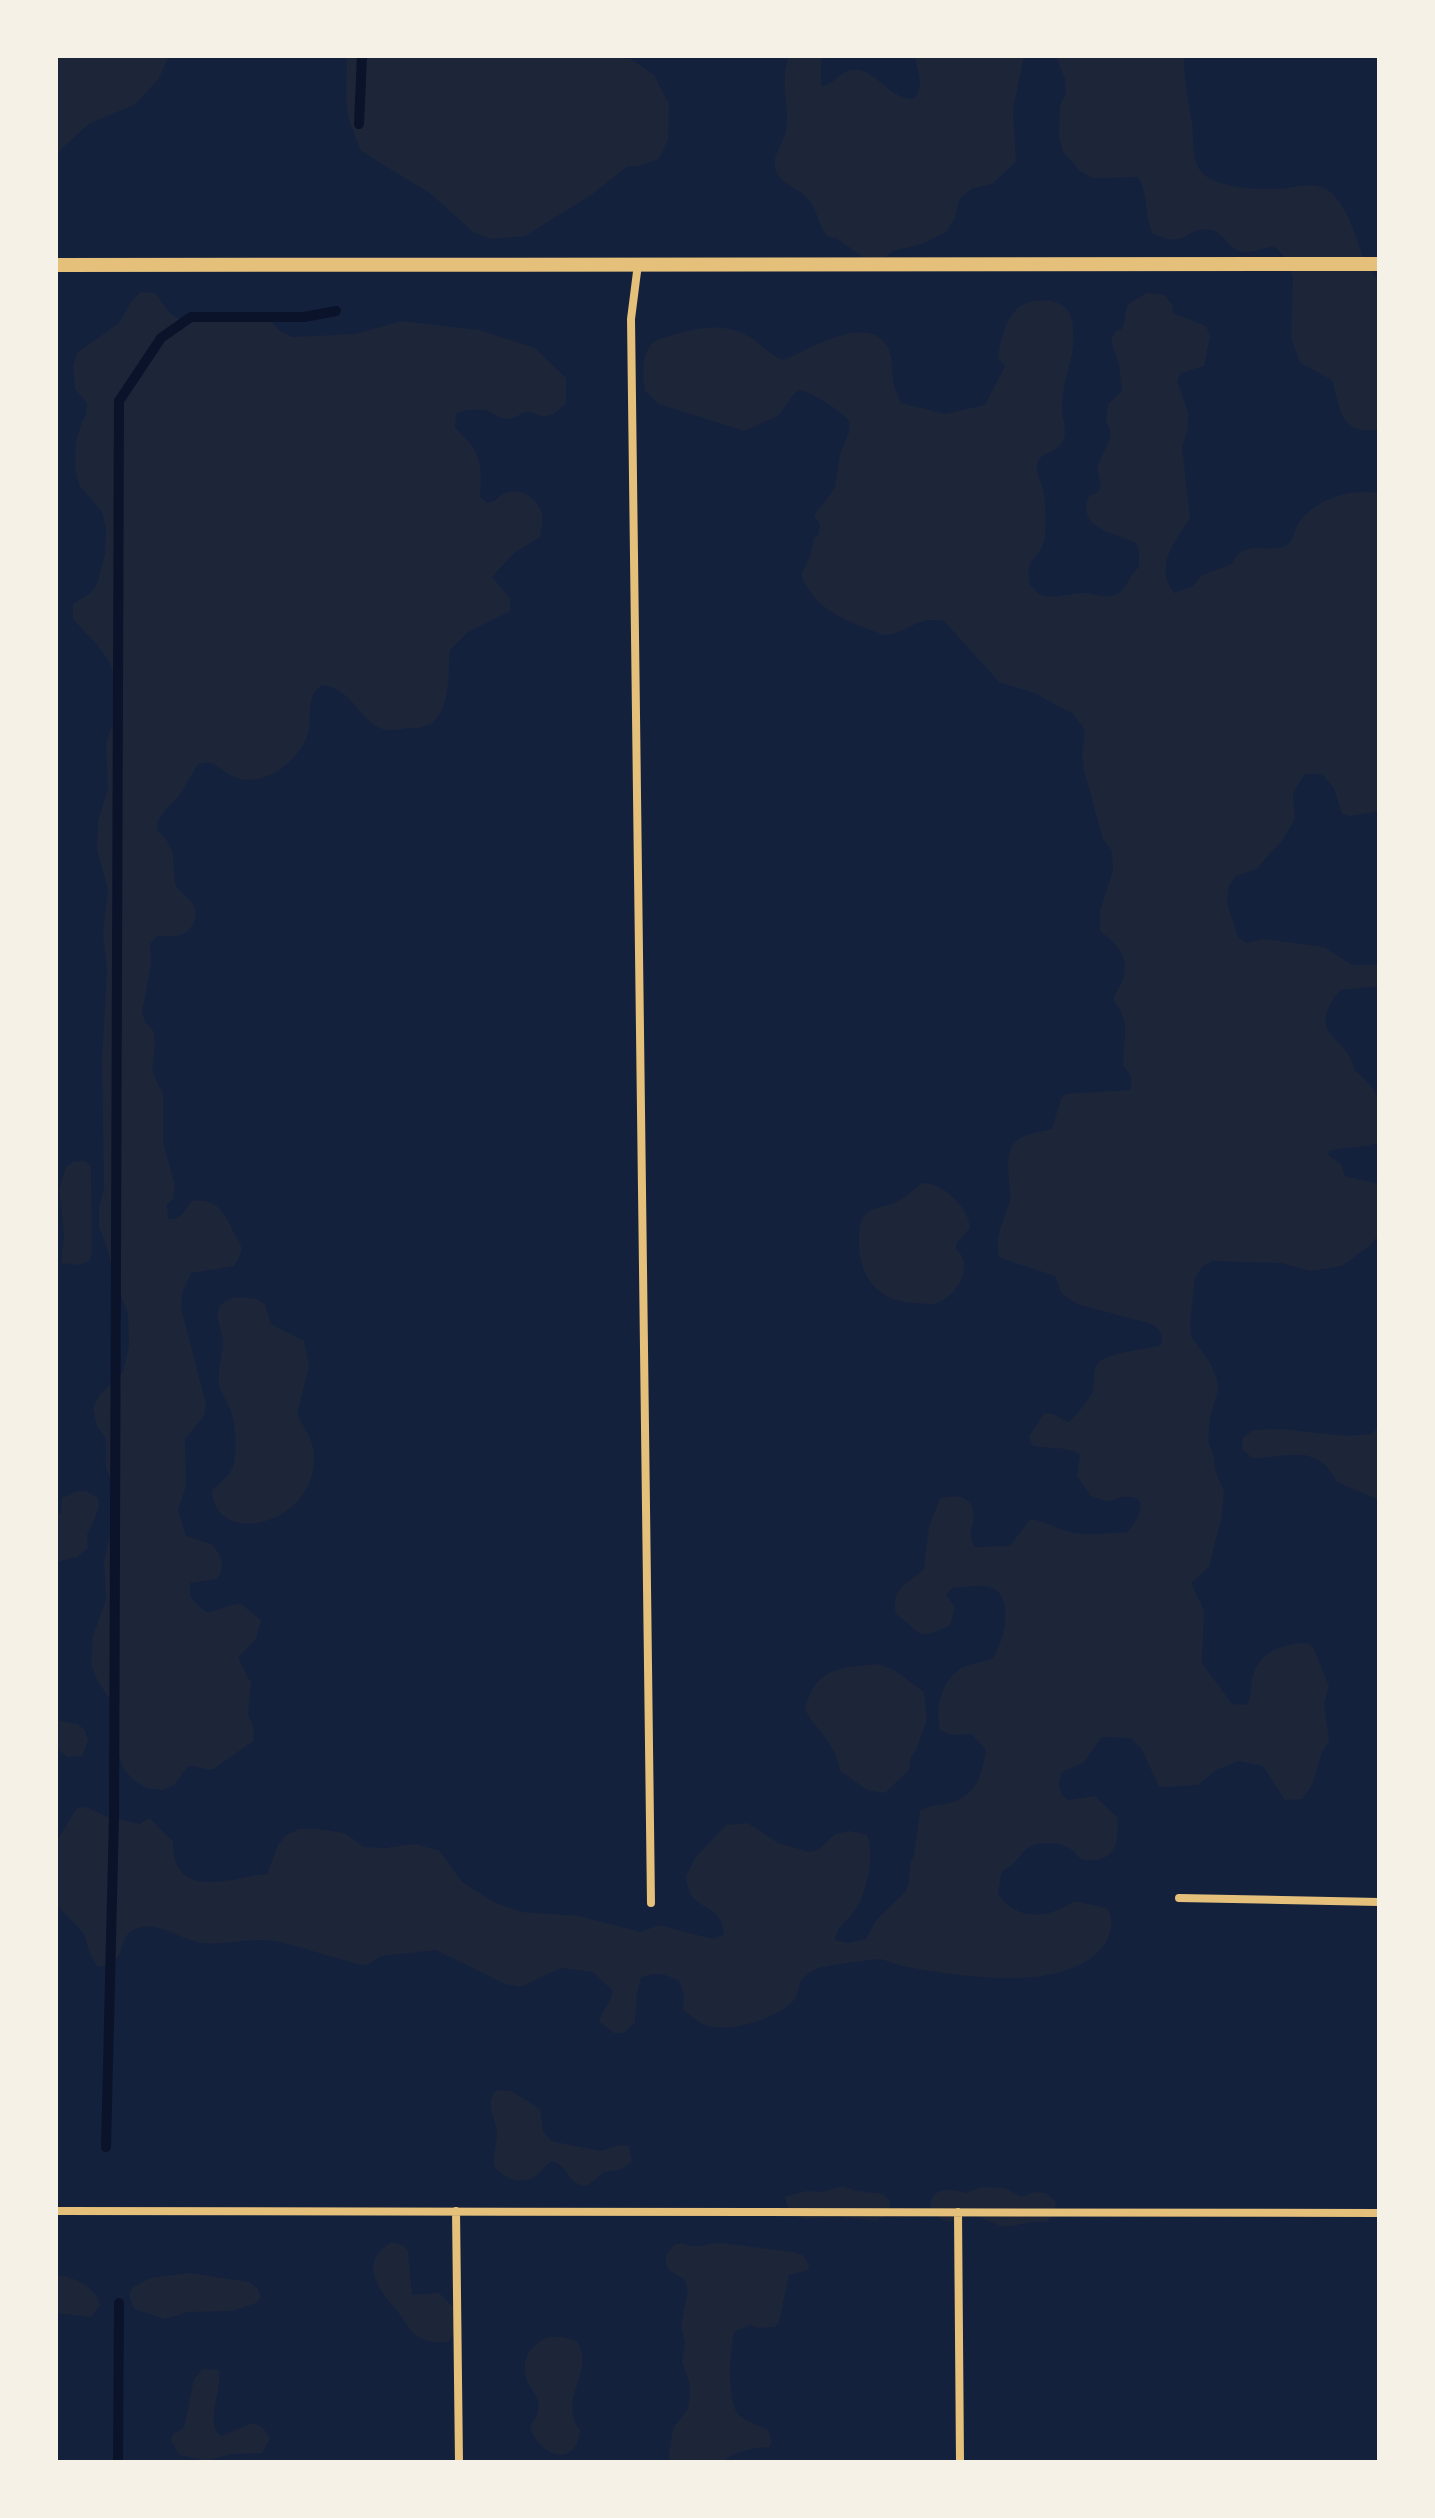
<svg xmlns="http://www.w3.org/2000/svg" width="1435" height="2518" font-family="'Fira Sans',sans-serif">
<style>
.green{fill:#1d2539}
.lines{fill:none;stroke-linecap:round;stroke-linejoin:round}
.stream{stroke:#0b132b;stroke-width:10}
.minor{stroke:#e5c07b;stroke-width:8}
.tertiary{stroke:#e5c07b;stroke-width:14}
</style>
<rect width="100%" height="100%" fill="#14213d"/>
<path class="green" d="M56 56H169L158 80 134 105 90 123 56 154Z
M347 56H598L631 59 654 75 669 104 668 139 659 159 638 166H628L591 195 525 236 490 239 473 232 431 194 361 151 349 120 346 101Z
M789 56H821V85L824 86C835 83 839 72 851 70 875 66 886 98 913 99 926 88 917 71 915 56H1024L1013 110 1016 162 992 184 973 188 959 199 955 218 946 232 922 244 893 251 885 257H863L836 238 828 237C818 226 818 210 808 199 799 188 782 185 776 171 770 157 784 144 786 130 790 101 779 87 789 56Z
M1056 56H1184C1184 79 1188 100 1192 123 1194 138 1191 157 1200 170 1213 189 1266 191 1287 188 1300 186 1317 182 1329 191 1358 215 1355 260 1379 280V429C1341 437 1340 409 1332 380L1300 363 1291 338 1293 278 1287 259 1274 246C1265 248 1251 253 1243 252 1227 250 1225 230 1207 229 1184 229 1187 249 1153 234 1144 215 1149 195 1138 177L1093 178 1080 171 1063 152 1059 137 1060 105 1066 93 1065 79Z
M141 292 155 293 171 314 186 323 207 321 214 317 243 312 266 316 281 332 293 337 355 334 401 321 479 330 535 348 566 378V403L554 414 543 417C519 405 526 417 507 419 499 419 495 414 488 411 477 408 466 410 456 413L455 428C482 452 482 463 480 497L487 503 495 501C507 484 534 491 541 511 544 519 541 529 540 537L514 553 492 577 510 598V611L468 632 450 650C447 679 453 730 411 728 403 728 394 731 386 730 358 723 355 689 322 685 303 699 314 718 307 737 297 762 264 787 237 778 227 775 219 767 210 762L198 764 179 796 165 810 157 822V830C179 850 171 860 176 886 180 891 185 895 190 900 202 912 194 933 177 936 170 937 164 935 157 936L150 944 151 964 142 1012 145 1021 154 1032 155 1047 152 1071 163 1094V1142L175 1185 173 1199 167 1205 168 1219C180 1221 185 1209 192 1201 213 1198 223 1209 231 1227 239 1245 248 1245 234 1266L191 1273 182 1293 181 1308 206 1404 204 1416 185 1439 186 1486 178 1510 186 1536 211 1544C222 1555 226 1566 217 1579L190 1583V1597L206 1612C221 1612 224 1604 241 1604L261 1620 256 1639 238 1658 251 1683 248 1714 254 1728 253 1741 214 1769C205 1771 198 1765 188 1766L174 1785 163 1790 146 1788 131 1778 123 1767 119 1757 118 1731 109 1698 97 1680 91 1664 93 1636 106 1599 104 1562 116 1506 115 1490 106 1468V1439L97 1426 93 1408 100 1394 123 1372 129 1347 128 1313 113 1276 108 1250 99 1227V1208L104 1188 102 1061 107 969 103 935 108 890 97 849 98 821 108 789 106 743 114 720 116 680 109 661 98 646 73 619V604L91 593 97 584 105 555 106 529 102 512 79 485 75 467 76 442 82 421 86 415 87 403 75 389 73 367 77 353 119 323 131 302Z
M1147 293 1164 295 1172 304 1173 313 1206 326 1210 336 1204 366 1181 373 1177 381 1188 412V429L1182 447 1190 518C1176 541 1153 565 1174 593L1193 586 1202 575 1232 564C1243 539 1262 552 1282 547 1295 543 1293 531 1299 522 1316 499 1352 487 1379 494V811L1351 816 1342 814 1334 788 1322 774H1305L1293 793 1295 819 1282 841 1256 869 1235 877 1229 886 1227 903 1238 937 1246 943 1264 939 1324 947 1352 965H1379V986L1340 990C1303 1037 1348 1034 1355 1071 1386 1095 1379 1106 1379 1142 1362 1149 1346 1146 1329 1151L1328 1155 1342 1165 1345 1176 1379 1184V1235L1369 1246 1342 1266 1311 1271 1281 1263 1212 1261 1202 1267 1195 1278 1190 1322 1191 1336 1210 1363 1217 1379 1218 1390 1210 1418 1208 1441 1213 1454 1216 1473 1224 1490 1222 1516 1209 1567 1191 1583 1204 1610 1202 1663 1232 1704 1247 1705C1252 1696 1250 1689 1252 1679 1258 1652 1283 1643 1308 1643L1314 1649 1329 1686 1324 1704 1329 1741C1313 1763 1321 1778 1302 1799L1285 1800 1263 1766 1238 1761 1215 1771 1198 1785 1163 1787 1159 1786 1141 1748 1131 1738 1102 1737 1083 1763 1062 1772C1057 1784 1058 1794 1069 1800L1095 1796 1118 1818C1117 1838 1119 1858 1094 1860 1091 1860 1085 1860 1082 1859 1077 1857 1077 1854 1073 1851 1064 1843 1049 1842 1037 1844 1021 1847 1020 1863 1005 1869L1001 1874 998 1894C1018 1922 1048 1919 1074 1901L1107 1908C1114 1919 1112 1931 1106 1942 1072 1996 956 1976 903 1966 895 1964 887 1960 879 1959 876 1959 823 1966 819 1968 815 1969 806 1975 803 1978 798 1984 799 1994 794 2000 780 2018 724 2035 703 2024 696 2021 690 2014 683 2010L684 1995 679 1981C666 1974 655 1971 641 1978L637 1993 635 2023 624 2033H614L600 2022C600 2009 613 2004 612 1990L593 1972 561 1968 520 1987 505 1984 436 1950 381 1956 367 1965 358 1964C330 1957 303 1947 275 1941 250 1937 227 1946 202 1943 181 1940 159 1921 138 1928 112 1937 133 1962 98 1967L90 1954 84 1934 56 1904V1842L77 1808 87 1807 107 1817 140 1824 149 1818 173 1841C172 1902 230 1878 267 1874L278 1845 285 1836 299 1829H317L345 1833 364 1847 385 1848 415 1844 440 1851 462 1882 494 1902 521 1912 579 1916 641 1932 658 1925 713 1939 724 1934C721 1906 702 1911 691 1895 688 1890 687 1882 686 1876L695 1858 726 1825 748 1823 778 1843 810 1852 818 1850 835 1834 850 1831 867 1835C875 1854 867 1892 856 1909 849 1920 837 1925 835 1940L848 1943 866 1939 877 1919 905 1892 909 1883 910 1864 914 1855 920 1811C930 1805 934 1806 945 1804 975 1798 981 1779 986 1750L971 1734 951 1735 940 1730C935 1710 941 1679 962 1668 971 1663 983 1663 993 1658 1003 1643 1016 1598 992 1588 981 1584 964 1587 952 1588L946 1595 955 1607 950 1625C916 1643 921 1632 896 1614 890 1588 908 1584 924 1569L929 1526 940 1499C958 1492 977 1498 973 1522 973 1526 970 1530 970 1534 970 1536 974 1545 974 1547L1010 1546 1030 1519C1046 1521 1058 1530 1074 1533 1091 1536 1111 1533 1128 1532 1138 1519 1153 1494 1122 1497 1118 1498 1114 1500 1110 1501 1104 1501 1096 1498 1091 1496L1077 1476 1080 1455C1067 1445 1048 1450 1032 1445L1029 1437 1044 1413 1053 1414 1068 1422C1076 1417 1087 1401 1092 1393 1096 1383 1091 1370 1099 1362 1110 1352 1145 1350 1161 1345 1164 1335 1160 1331 1152 1324L1077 1304 1061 1293 1055 1276 1003 1259 998 1255C996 1229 1004 1223 1010 1200 1011 1194 1009 1187 1009 1181 1005 1139 1015 1137 1052 1129L1061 1099 1066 1094 1130 1090C1133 1080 1131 1074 1123 1066 1123 1040 1132 1020 1113 1000 1116 991 1123 983 1124 975 1129 955 1114 942 1100 931V911L1113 870 1112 851 1103 839 1084 770 1082 755 1085 730 1073 714 1034 693 999 682 944 621C913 616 909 634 884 635 848 621 817 613 801 575L810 556 814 539 819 534 820 524 814 515 835 488 840 454 849 432 850 422C840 410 815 394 800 390L795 393 778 416 744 431 659 404 645 391C642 374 641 351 656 340 686 331 718 319 748 336 761 343 768 355 784 360 809 350 869 311 888 348 893 358 891 368 893 379 893 387 898 395 901 403L945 414 985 405 1005 366 998 358C1000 342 1005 319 1018 308 1031 296 1066 297 1071 317 1080 353 1062 374 1062 408 1062 417 1067 429 1064 438 1059 454 1042 451 1038 462 1034 469 1040 479 1042 486 1046 500 1046 520 1045 535 1045 549 1034 555 1029 567 1028 572 1029 580 1030 585 1035 590 1038 595 1045 596 1058 599 1070 593 1083 593 1094 593 1109 601 1120 592 1128 586 1130 574 1139 567V550L1135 542C1113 533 1076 528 1089 496L1098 492 1101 487 1097 467 1110 439V429L1106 422 1108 404 1122 391 1119 364 1111 341 1115 331 1122 329C1132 305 1116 310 1147 293Z
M85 1161 91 1166 92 1253 89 1261 78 1265 61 1263 64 1235 59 1189 66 1167 73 1162Z
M922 1183C943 1182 969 1208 970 1228L956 1244V1249C975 1265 957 1296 937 1303 931 1305 924 1304 918 1303 882 1303 861 1282 859 1246 859 1235 858 1219 868 1212 875 1207 885 1207 892 1204 903 1200 913 1190 922 1183Z
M236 1297 256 1299 265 1304 271 1324 304 1341 309 1366 297 1414C302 1425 311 1435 313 1448 325 1523 215 1551 212 1491 220 1481 231 1476 234 1463 237 1448 236 1421 229 1407 226 1399 221 1394 219 1385 217 1370 223 1356 223 1342 221 1321 206 1306 236 1297Z
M1379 1427V1500L1337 1482C1317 1442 1287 1458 1252 1458L1242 1449 1243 1438 1253 1430 1282 1429 1345 1436 1371 1434Z
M86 1491 98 1498 99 1508 87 1535 88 1548 77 1557 56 1562V1516L61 1512 62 1498 75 1492Z
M879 1664 894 1670 924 1692 927 1719 917 1748 911 1757 909 1770 885 1793 867 1790 840 1771C837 1745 817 1731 805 1710 815 1666 841 1668 879 1664Z
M56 1720 77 1724 85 1730 88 1741 82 1756 67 1757 56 1748Z
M497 2090 511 2091 540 2109 543 2131 551 2141 600 2151 620 2145 629 2146 632 2162 622 2169 604 2172 587 2186C567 2185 570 2167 552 2161 545 2165 542 2171 537 2175 522 2186 504 2179 494 2166 493 2154 497 2144 497 2133 496 2118 483 2102 497 2090Z
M843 2186 856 2191 883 2194 890 2201V2213L876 2221 842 2217 804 2219 789 2212 785 2197 806 2191 823 2192Z
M981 2187 1005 2188 1022 2197 1033 2192 1046 2193 1056 2202 1054 2215 1046 2222C1030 2220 1017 2227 1002 2226 992 2224 983 2216 972 2216 953 2216 949 2234 930 2206 932 2186 951 2189 966 2193Z
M392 2242 404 2246 408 2252 412 2295 439 2293 458 2312 453 2336 448 2342C439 2342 431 2343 422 2339 408 2332 406 2321 397 2311 378 2289 357 2262 392 2242Z
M682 2243C697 2250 707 2243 722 2243L792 2252 803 2255 809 2265 808 2270 789 2275 779 2322 775 2327 759 2328 750 2325 734 2332C730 2349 726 2402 739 2415 746 2422 759 2425 768 2430L772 2442 769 2447C752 2449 736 2449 724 2462H668L673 2428 688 2409 690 2394 689 2381 682 2362 685 2342 681 2326 688 2290 685 2280 669 2270 666 2263V2255L674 2245Z
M189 2273 249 2282 257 2288 261 2297 256 2303 233 2311 188 2312 165 2319 134 2309 129 2295 132 2288 150 2278Z
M56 2275C73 2277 96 2286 100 2305L91 2317 56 2313Z
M548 2337H563L577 2341C596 2373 556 2399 580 2430 577 2469 538 2457 530 2426 535 2419 540 2412 538 2402 537 2396 532 2391 529 2385 519 2363 527 2347 548 2337Z
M202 2369 219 2370C223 2390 203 2426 222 2436L252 2423C261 2425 266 2430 270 2439L262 2453 231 2454 207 2461 179 2455 171 2440 173 2434 184 2428 194 2379Z"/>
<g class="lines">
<path class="stream" d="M359 124 362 56
M106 2147 114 1816 119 401 161 338 191 317H304L336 311
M118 2462 119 2303"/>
<path class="minor" d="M638 264 631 319 651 1903
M1179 1898 1379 1902
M56 2211 1379 2213
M456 2211 459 2462
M958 2212 960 2462"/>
<path class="tertiary" d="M56 265 1379 264"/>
</g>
<rect width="1435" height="2518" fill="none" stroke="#f6f1e7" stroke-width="116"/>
</svg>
